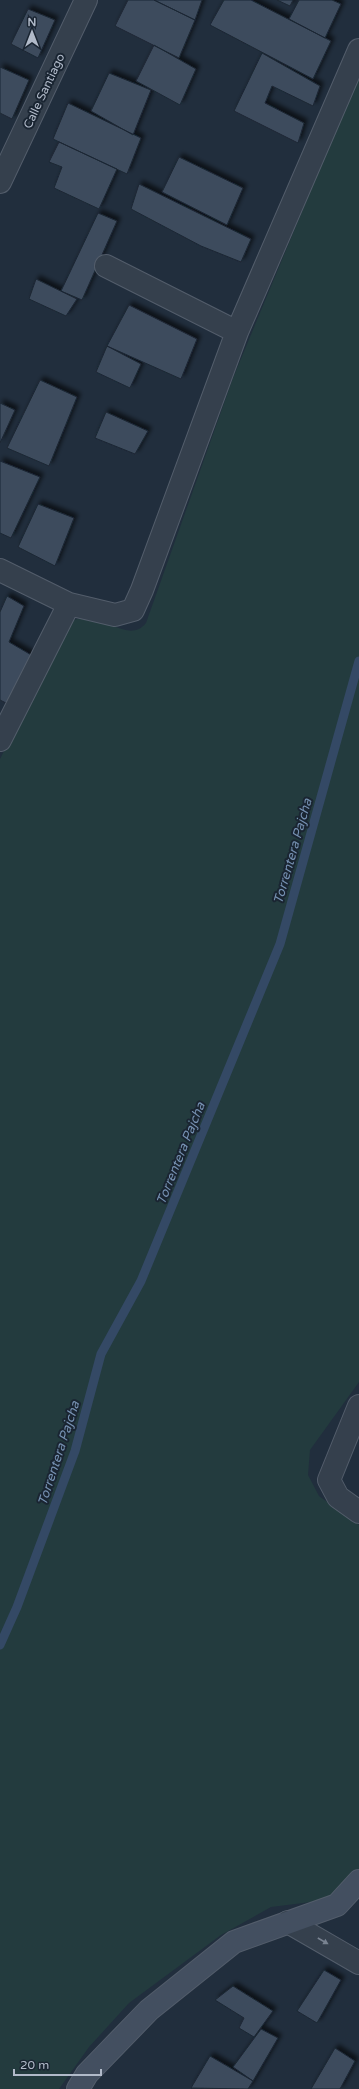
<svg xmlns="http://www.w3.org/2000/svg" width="359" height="2089" font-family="'Varela Round',sans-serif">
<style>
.green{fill:#233b3e}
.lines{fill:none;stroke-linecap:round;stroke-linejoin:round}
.stream{stroke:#344965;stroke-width:9}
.building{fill:#3d4c5d;stroke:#1c2734;filter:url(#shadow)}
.street-casing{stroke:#535d6b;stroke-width:24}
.secondary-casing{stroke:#535d6b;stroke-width:24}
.street{stroke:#35404d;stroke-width:22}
.secondary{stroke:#434f60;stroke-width:22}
.oneway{fill:#798391}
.labels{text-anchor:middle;stroke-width:4;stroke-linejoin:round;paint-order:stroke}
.street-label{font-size:12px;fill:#b1bac9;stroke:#1a2532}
.water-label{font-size:13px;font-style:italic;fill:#7691b2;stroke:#1a2532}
</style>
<defs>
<filter id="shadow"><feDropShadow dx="3.5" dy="-3.5" stdDeviation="2" flood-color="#0009"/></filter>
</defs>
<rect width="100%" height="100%" fill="#212e3d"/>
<path class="green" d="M359 74V1382L310 1450 308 1475 319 1496 359 1525V1871L335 1899 271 1907 221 1935 129 2003 89 2047 59 2089H0V759L68 624C95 602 126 648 146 623L233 378Z"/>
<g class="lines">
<path class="stream" d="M0 1645 17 1607 75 1451 101 1354 141 1281 280 944 359 661"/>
</g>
<path class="building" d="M128 0H154L195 20 179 58 115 26Z
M154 0H202L195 20Z
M224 0H251L331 41 313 79 210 25Z
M277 0H293L290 6Z
M299 0H332L341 4 325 38 289 19Z
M28 9 55 20 38 58 11 44Z
M154 45 196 69 180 105 136 81Z
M262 53 320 86 313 106 272 86 265 103 304 123 298 143 234 111Z
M0 67 29 80 12 119 0 113Z
M109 73 151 90 133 135 91 111Z
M68 103 141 138 127 174 53 139Z
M59 142 117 169 99 209 54 188 62 167 49 162Z
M179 157 243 188 227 225 162 192Z
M139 184 251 239 241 262 201 246 131 209Z
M98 213 117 221 82 300 61 291Z
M36 279 77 299 66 316 29 299Z
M129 305 197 339 181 379 107 346Z
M107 346 141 364 130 388 96 372Z
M40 380 77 397 49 466 7 448Z
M0 403 15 410 0 443Z
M106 412 148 431 135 454 95 438Z
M0 461 40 477 11 538 0 533Z
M38 504 74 518 55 566 18 547Z
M7 596 24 606 9 642 33 656 10 705 0 700V612Z
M324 1970 341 1980 317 2023 297 2011Z
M233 1986 273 2011 254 2037 239 2028 244 2018 215 2000Z
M261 2029 278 2038 253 2081 233 2067Z
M335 2048 355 2061 340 2089H311Z
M210 2056 253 2081 248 2089 191 2088Z"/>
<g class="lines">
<g class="street-casing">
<path id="street" d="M0 182 86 0
M106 266 237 332
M0 570 69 604
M0 740 69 604 115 615 133 610 142 590 237 332 359 50
M359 1406 329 1480 338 1497 359 1512
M288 1922 359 1963"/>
</g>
<g class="secondary-casing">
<path id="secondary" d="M78 2089 87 2074 149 2010 234 1942 337 1905 359 1881"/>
</g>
<use href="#street" class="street"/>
<use href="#secondary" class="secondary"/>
</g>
<defs><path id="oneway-solid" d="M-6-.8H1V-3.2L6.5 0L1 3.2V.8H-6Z"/></defs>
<use class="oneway" href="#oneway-solid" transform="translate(323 1941) rotate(30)"/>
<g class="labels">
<g class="street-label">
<text transform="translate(44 91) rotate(-65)" y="4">Calle Santiago</text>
</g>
<g class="water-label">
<text transform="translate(292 851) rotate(-74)" y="5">Torrentera Pajcha</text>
<text transform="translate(180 1153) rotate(-68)" y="5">Torrentera Pajcha</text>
<text transform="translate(58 1453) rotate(-72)" y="5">Torrentera Pajcha</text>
</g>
</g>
<g transform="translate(32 32)" stroke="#1a2532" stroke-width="3" paint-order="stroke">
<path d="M0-3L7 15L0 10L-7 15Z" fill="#b1bac9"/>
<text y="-6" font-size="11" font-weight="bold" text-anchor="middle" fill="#b1bac9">N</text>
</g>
<path d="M14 2069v6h87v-6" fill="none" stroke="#b1bac9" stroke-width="2"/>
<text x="20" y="2069" font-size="12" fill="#b1bac9" stroke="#1a2532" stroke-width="3" paint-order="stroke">20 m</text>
</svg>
